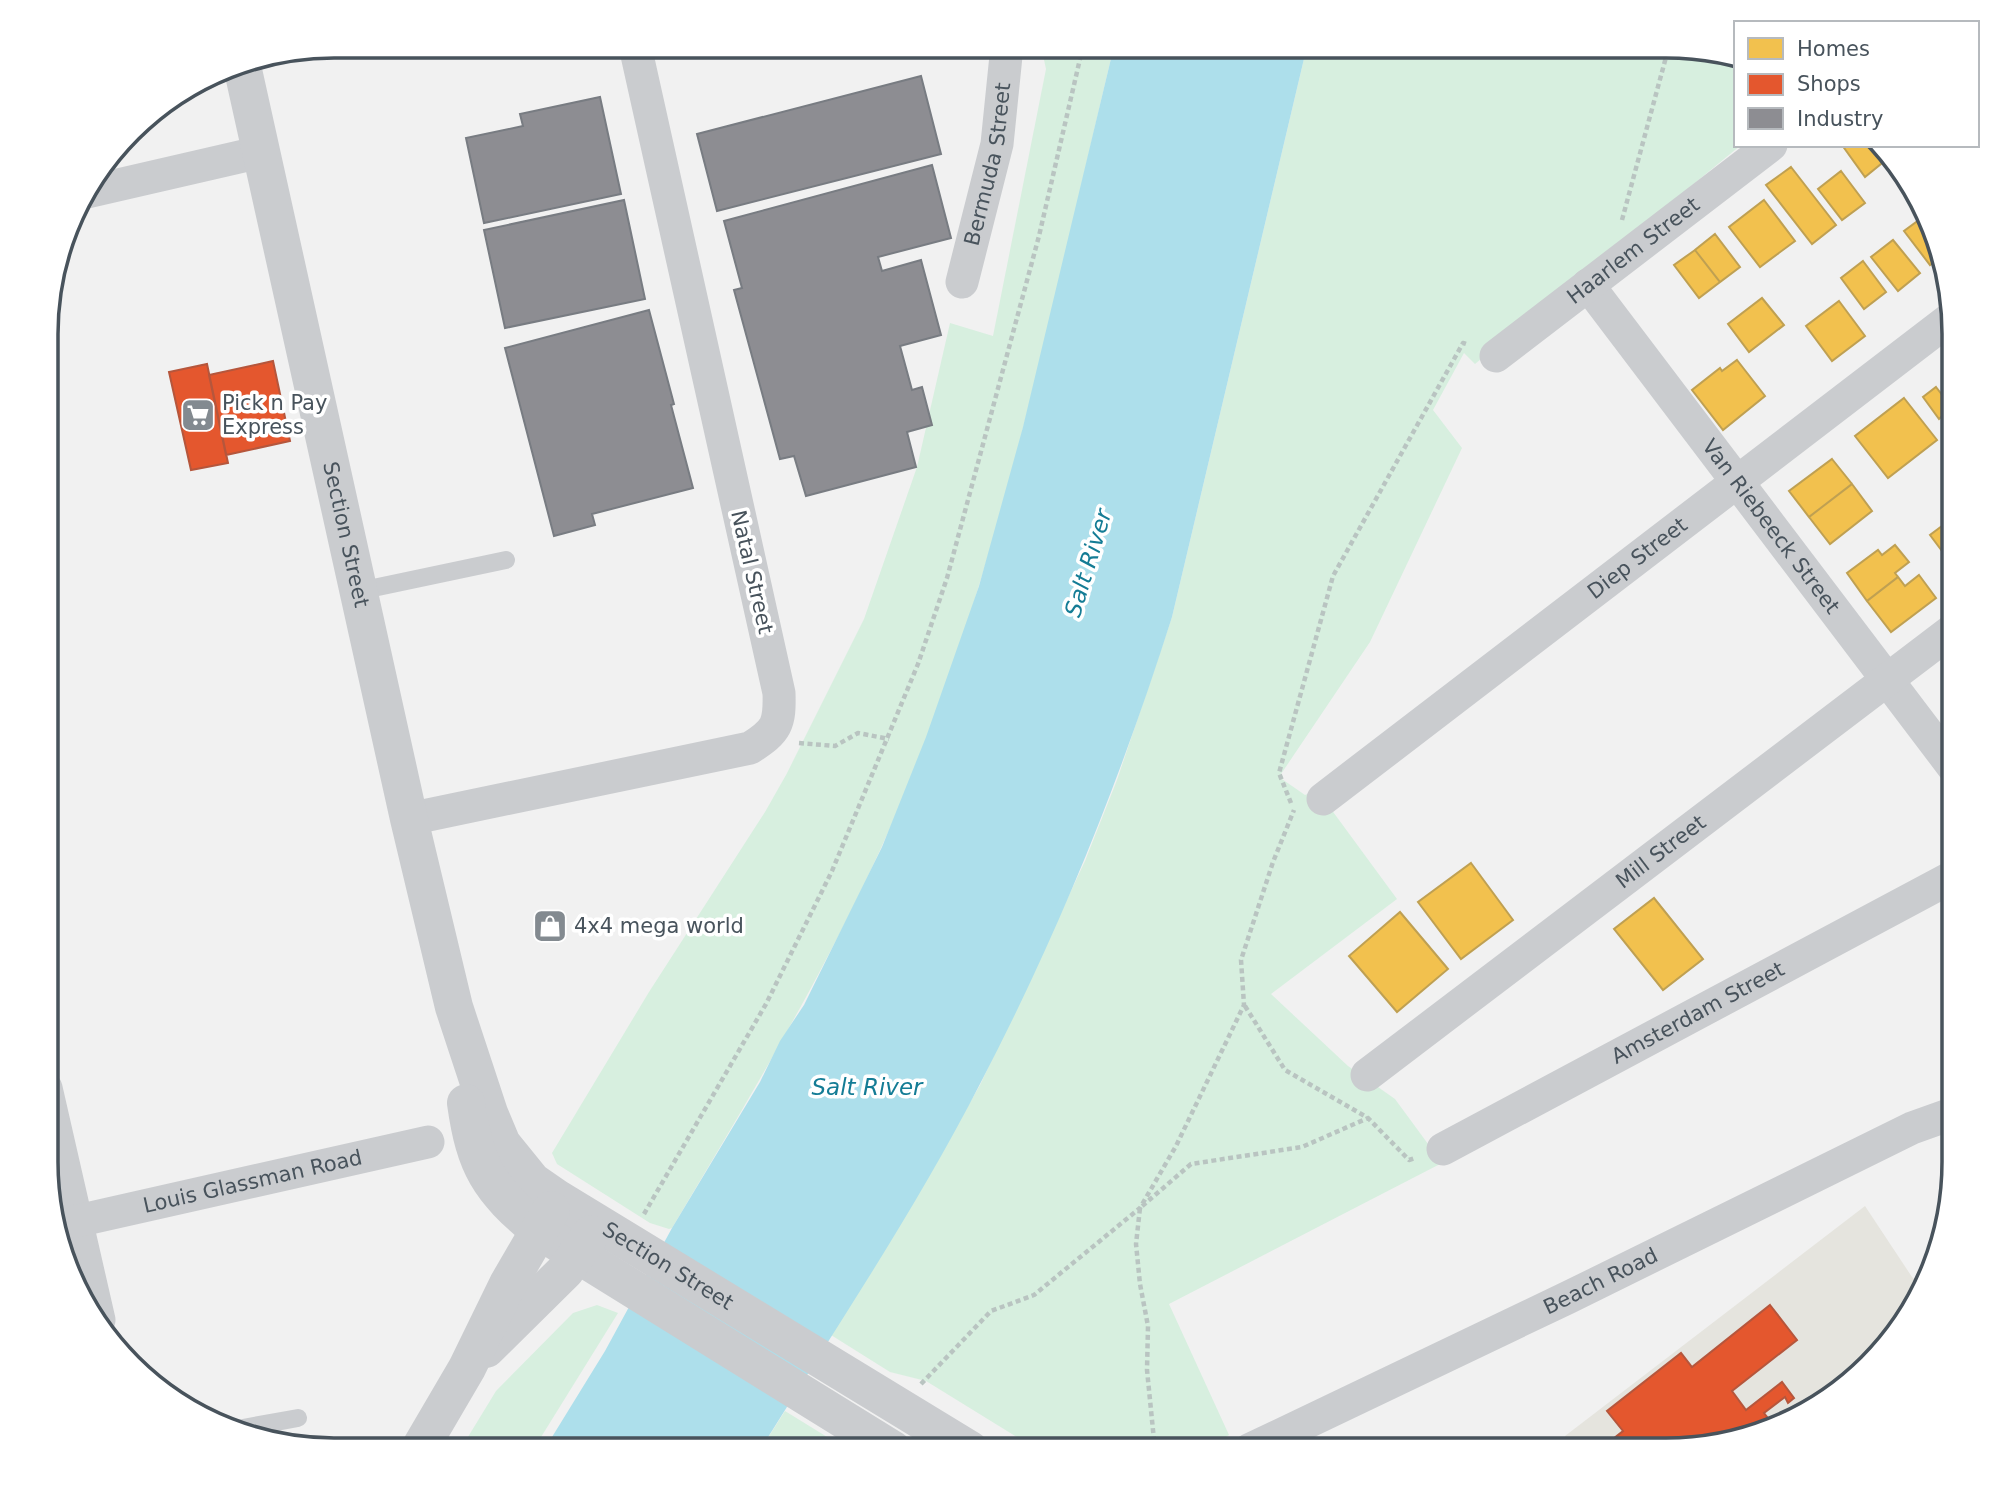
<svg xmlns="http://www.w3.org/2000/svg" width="2000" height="1496" font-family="'DejaVu Sans',sans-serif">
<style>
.commercial{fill:#e5e4de}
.green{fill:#d7efdf}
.water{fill:#addfeb}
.homes{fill:#f2c14e;stroke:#bfa052;stroke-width:2}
.shops{fill:#e4572e;stroke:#b5563c;stroke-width:2}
.industry{fill:#8d8d92;stroke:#787c82;stroke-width:2}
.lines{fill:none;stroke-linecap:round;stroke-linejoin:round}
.path{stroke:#b9c4c1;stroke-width:4.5;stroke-dasharray:5 3.5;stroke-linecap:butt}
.service{stroke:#cacccf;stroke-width:18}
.minor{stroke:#cacccf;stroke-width:33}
.tertiary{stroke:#cacccf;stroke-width:38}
.labels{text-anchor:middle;stroke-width:7;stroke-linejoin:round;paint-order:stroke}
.street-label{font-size:21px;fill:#48535c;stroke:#fff}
.poi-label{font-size:21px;fill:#48535c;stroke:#fff;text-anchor:start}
.water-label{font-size:23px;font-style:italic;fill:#147c95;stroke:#fff}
.rim{fill:none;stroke:#48535c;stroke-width:3.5}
</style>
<rect width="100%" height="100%" fill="#f1f1f1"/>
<path class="commercial" d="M1865 1206 1912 1277 1923 1288 1883 1352 1793 1421 1666 1450H1571L1565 1436Z"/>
<path class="green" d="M1041 46H1114C1049 316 997 594 881 848 821 980 746 1103 672 1228L669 1229 650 1223 557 1164 552 1153 649 992 765 812 786 775 864 619 917 467 950 323 993 336 1046 69Z
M1307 46H1685L1736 58V145H1741L1475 364 1464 353 1433 410 1462 448 1370 642 1279 777 1305 795 1317 790 1397 899 1271 994 1348 1066 1395 1099 1442 1163 1169 1304 1229 1435 1204 1450H1038L926 1381 890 1372 831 1335 916 1197 980 1085 1085 861 1117 780 1172 617Z
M597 1305 618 1313 533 1450H460L496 1391 573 1313Z
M785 1411 845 1448 847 1450H760Z"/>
<path class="water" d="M1114 46H1307L1172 617C1121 778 1059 932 981 1082 916 1209 835 1329 760 1450H544L605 1351 672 1228 760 1082 780 1041 804 1005 882 847 926 737 979 586 1023 427Z"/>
<path class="homes" d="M1842 145H1876L1887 159 1865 177Z
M1791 167 1836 225 1812 244 1766 185Z
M1841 171 1865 203 1842 220 1818 189Z
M1764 200 1795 241 1760 267 1729 227Z
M1927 214 1937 260 1930 265 1904 231Z
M1715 234 1740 267 1720 282 1695 250Z
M1893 240 1920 273 1898 291 1871 257Z
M1695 250 1720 282 1699 298 1674 265Z
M1863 261 1886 292 1864 309 1841 278Z
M1762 298 1784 325 1749 352 1728 324Z
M1839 301 1865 336 1832 361 1806 326Z
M1737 360 1765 396 1723 430 1692 390 1720 368 1722 371Z
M1936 387 1943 396 1954 388V432L1942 416 1939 419 1923 397Z
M1904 398 1937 440 1888 478 1855 436Z
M1832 459 1852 484 1809 517 1789 491Z
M1852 484 1872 511 1830 544 1809 517Z
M1954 517V567L1930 535Z
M1895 545 1909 562 1895 573 1898 577 1867 601 1847 573 1878 550 1882 555Z
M1919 575 1936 598 1891 632 1867 601 1898 577 1905 586Z
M1471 863 1513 920 1461 959 1418 902Z
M1654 898 1703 959 1663 990 1614 929Z
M1400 912 1448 969 1397 1012 1349 956Z"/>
<path class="shops" d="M273 361 290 441 226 455 209 375Z
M207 364 228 463 191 470 169 372Z
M1770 1305 1797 1340 1732 1391 1746 1410 1782 1382 1794 1398 1788 1403 1785 1397 1764 1413 1771 1422 1763 1428 1666 1450H1599L1623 1431 1607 1411 1681 1353 1692 1367Z"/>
<path class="industry" d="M921 76 941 154 717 211 697 134Z
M600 97 621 194 484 223 466 138 523 126 520 114Z
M932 165 951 238 878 257 882 271 921 260 941 335 900 346 912 390 922 387 932 425 907 432 916 467 806 496 794 456 780 459 734 290 742 288 724 221Z
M624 200 645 299 505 328 484 230Z
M649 310 674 404 671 405 693 488 592 514 595 525 554 536 505 348Z"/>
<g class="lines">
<path class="path" d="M1622 220 1669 46
M799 743 835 746 858 733 889 739
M1291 803 1279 773 1333 576 1463 343 1469 345
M1245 1006 1285 1070 1368 1118 1409 1160 1415 1158
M644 1214 766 1004 832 871 918 664 947 578 1039 236 1083 46
M921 1384 991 1311 1034 1295 1140 1208 1176 1146 1244 1005 1241 960 1273 862 1294 810
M1155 1450 1147 1370 1148 1326 1140 1284 1136 1244 1140 1208 1191 1164 1302 1147 1368 1118"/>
<path class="service" d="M359 591 506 560
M232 1430 298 1418"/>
<g class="minor">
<path d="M83 193 261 152"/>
<path id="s1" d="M962 282 997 144 1007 46"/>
<path id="s2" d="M1588 285 1954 768"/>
<path id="s3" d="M1496 356 1771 145"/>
<path id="s4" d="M1323 799 1951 318"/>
<path d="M409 819 750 748C777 731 780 724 779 693L635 46"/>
<path id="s5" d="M1367 1075 1954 629"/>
<path d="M46 1088 99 1320"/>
<path id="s6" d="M1443 1149 1954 876"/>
<path id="s7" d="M77 1221 428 1142"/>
<path id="s8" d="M1249 1450 1567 1298 1912 1128 1954 1113"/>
</g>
<g class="tertiary">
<path id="s9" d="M241 61 409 819 454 1007 489 1113 502 1144 532 1181 558 1199 970 1450"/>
<path d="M466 1103C475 1167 489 1189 538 1230L893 1450"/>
<path d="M486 1349 565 1271 591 1234"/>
<path d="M419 1450 467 1368 508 1284 551 1210"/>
</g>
</g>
<defs>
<g id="supermarket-square" transform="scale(1.75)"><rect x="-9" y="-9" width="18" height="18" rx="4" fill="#838a90" stroke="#fff"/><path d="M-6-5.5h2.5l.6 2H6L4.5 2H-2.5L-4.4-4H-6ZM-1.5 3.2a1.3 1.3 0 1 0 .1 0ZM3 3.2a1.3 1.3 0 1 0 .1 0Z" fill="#fff"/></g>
<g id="shop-square" transform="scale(1.75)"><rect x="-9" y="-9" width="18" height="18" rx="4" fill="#838a90" stroke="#fff"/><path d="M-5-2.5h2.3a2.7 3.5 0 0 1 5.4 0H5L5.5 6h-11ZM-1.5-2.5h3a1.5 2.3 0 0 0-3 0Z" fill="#fff"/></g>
</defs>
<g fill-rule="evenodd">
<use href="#supermarket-square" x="198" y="415"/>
<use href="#shop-square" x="550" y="926"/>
</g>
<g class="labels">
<g class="street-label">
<text dy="7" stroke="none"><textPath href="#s1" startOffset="121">Bermuda Street</textPath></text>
<text dy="7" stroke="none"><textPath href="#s3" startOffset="173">Haarlem Street</textPath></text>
<text dy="7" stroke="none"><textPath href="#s2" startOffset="303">Van Riebeeck Street</textPath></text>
<text dy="7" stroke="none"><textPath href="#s9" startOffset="485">Section Street</textPath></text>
<text dy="7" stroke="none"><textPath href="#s4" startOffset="396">Diep Street</textPath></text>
<text transform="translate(752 572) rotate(77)" y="7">Natal Street</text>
<text dy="7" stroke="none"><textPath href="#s5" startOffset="369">Mill Street</textPath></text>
<text dy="7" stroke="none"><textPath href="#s6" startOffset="289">Amsterdam Street</textPath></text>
<text dy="7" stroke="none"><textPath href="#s7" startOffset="180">Louis Glassman Road</textPath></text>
<text dy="7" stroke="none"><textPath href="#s9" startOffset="1323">Section Street</textPath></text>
<text dy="7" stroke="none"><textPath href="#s8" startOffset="390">Beach Road</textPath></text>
</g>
<g class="poi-label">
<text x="222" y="410">Pick n Pay<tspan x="222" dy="24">Express</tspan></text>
<text x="574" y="933">4x4 mega world</text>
</g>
<g class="water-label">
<text transform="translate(1088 563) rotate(-73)" y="8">Salt River</text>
<text x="867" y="1095">Salt River</text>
</g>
</g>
<path d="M0 0H2000V1496H0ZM334 58H1666A276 276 0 0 1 1942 334V1162A276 276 0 0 1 1666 1438H334A276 276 0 0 1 58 1162V334A276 276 0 0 1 334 58Z" fill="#fff" fill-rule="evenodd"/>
<path class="rim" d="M334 58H1666A276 276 0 0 1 1942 334V1162A276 276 0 0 1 1666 1438H334A276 276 0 0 1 58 1162V334A276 276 0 0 1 334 58Z"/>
<rect x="1734" y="21" width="245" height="126" fill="#ffffff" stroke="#b6babe" stroke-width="2"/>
<rect x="1748" y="38" width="35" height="21" fill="#f2c14e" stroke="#b6babe" stroke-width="2"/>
<text x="1797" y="56" font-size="21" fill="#48535c">Homes</text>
<rect x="1748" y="74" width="35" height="21" fill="#e4572e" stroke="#b6babe" stroke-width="2"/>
<text x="1797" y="91" font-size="21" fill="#48535c">Shops</text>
<rect x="1748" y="108" width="35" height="21" fill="#8d8d92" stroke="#b6babe" stroke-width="2"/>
<text x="1797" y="126" font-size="21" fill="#48535c">Industry</text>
</svg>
